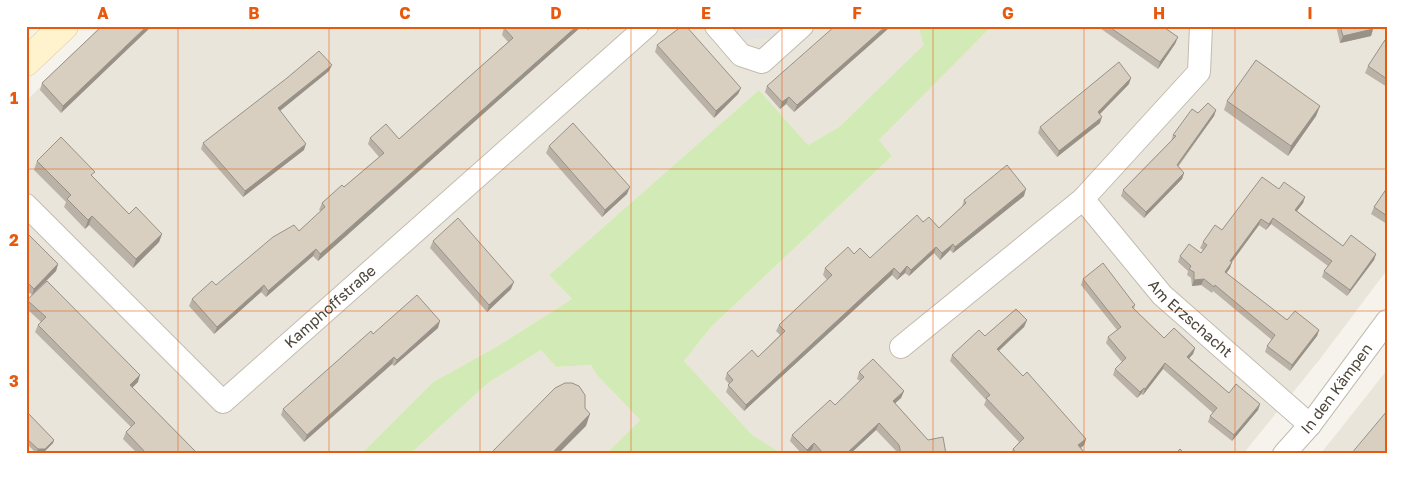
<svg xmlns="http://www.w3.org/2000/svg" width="1413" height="480" font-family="'Golos Text',sans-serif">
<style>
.residential{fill:#eae5da}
.green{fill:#d2eab5}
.parking{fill:#e5e3e0}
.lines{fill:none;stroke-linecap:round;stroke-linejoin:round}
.street-casing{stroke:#c2bbae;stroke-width:24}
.secondary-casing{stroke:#d6c79b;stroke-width:29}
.street{stroke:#fff;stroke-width:22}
.secondary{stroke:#fff3cd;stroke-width:28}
.wall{fill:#bab2a6}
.shaded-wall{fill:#979187}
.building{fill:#d8cfc1;stroke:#979187}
.grid{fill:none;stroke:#e8590c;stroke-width:1;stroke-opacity:0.55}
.labels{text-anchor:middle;stroke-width:4;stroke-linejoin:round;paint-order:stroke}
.street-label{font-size:15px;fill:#4b4439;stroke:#fff}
.neatline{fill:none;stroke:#e8590c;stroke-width:2}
.grid-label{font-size:16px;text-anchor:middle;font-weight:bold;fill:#e8590c}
</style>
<rect width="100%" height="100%" fill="#f6f3ec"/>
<path class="residential" d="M101 26H922L919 29 925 45 839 127 808 145 759 90 549 275 572 299 496 347 433 382 361 454H26V101Z
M992 26H1387V270L1320 359 1243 454H783L753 437 684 361 711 327 892 156 879 140Z
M541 350 556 367 591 365 596 374 640 420 606 454H410L488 383Z
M1387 370V454H1320L1338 432Z"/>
<path class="green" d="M922 26H992L879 140 892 156 711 327 684 361 753 436 783 454H606L640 420 596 374 591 365 556 367 541 350 488 383 410 454H361L433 382 496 347 572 299 549 275 759 90 808 145 839 127 924 45 919 29Z"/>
<path class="parking" d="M729 26H769L779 37 742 40Z"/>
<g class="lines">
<g class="street-casing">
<g id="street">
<path d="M716 26 741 55 762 62 802 26"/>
<path id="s1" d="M1201 26 1199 72 1083 199 1162 295 1310 425"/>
<path id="s2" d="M26 205 223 402 647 26"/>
<path d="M901 347 1083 199"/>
<path id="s3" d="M1284 454 1310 425 1387 321"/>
</g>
</g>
<g class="secondary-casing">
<path id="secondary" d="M26 62 64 26"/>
</g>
<use href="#street" class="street"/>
<use href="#secondary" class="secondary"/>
</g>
<path class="wall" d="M102 26 61 113 40 90 42 83Z
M582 26 318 261 313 256 266 297 261 292 214 334 189 306 192 299 216 285 299 231 321 211 319 210 322 203 344 187 379 157 368 144 370 138 399 139 508 42 502 35 504 28Z
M584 26H592L588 30Z
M1097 26H1162L1178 37 1175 44 1158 69Z
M1336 26H1372L1373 29 1371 36 1340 43Z
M889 28 794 112 786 104 780 109 765 92 767 86Z
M1387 41V87L1365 73 1368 66Z
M657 45 741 88 738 94 714 118 655 52Z
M329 71 280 111 304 150 243 197 201 149 203 143Z
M1129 84 1100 114V123L1057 157 1038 133 1040 127Z
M1227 101 1320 106 1316 116 1288 156 1224 110Z
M1216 110 1214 116 1178 167 1184 173 1182 179 1144 218 1121 196 1123 190 1171 141 1173 135 1198 113Z
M549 146 627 194 602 217 546 153Z
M37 161 93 177 129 214 162 234 159 242 133 268 89 225 85 229 64 207 66 202 34 170Z
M1387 188V224L1371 214 1374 207Z
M1279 189 1305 197 1303 203 1297 211 1343 246 1376 254 1374 260 1347 296 1322 277 1324 271 1328 266 1271 224 1266 230 1259 225 1232 262 1230 268 1226 273 1287 320 1319 330 1317 336 1290 371 1265 352 1267 346 1272 340 1213 291 1212 293 1201 285 1192 286 1191 278 1187 275 1188 271 1178 262 1180 256 1201 253 1203 250 1200 248 1203 242 1222 230Z
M1024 196 953 253 950 250 940 260 934 253 909 276 905 273 897 280 892 275 744 411 726 392 729 384 725 379 727 373 758 357 780 335 776 331 779 325 827 280 823 275 825 268 854 254 870 258 923 222 939 228 962 207 964 200Z
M26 232 58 264 56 271 32 295 26 290Z
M433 241 511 289 487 312 430 248Z
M1083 279 1135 305 1134 309 1164 338 1195 348 1193 354 1189 358 1229 393 1260 404 1258 410 1232 441 1208 422 1210 416 1213 413 1163 369 1143 395 1141 394 1137 398 1113 375 1115 369 1122 362 1106 343 1108 337 1117 330 1081 285Z
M27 300 138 382 132 387 198 454H138L123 439 126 432 131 427 35 332 38 325 41 322 26 308V303Z
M1027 320 1024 327 999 351 1023 376 1086 439 1084 445 1081 448 1084 452V454H1011L1013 449 1019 442 984 405 986 400 950 361 952 355 985 336Z
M438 328 394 366 392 364 304 442 281 415 283 409Z
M859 372 904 391 901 398 895 403 928 440 946 454H897V452L876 430 850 454H815L812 450 808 454H802L790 441 792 435 835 405 860 381 857 379Z
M26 411 54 440 53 443 43 453H36L26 443Z"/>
<path class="shaded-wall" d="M147 26H152L61 113 63 106Z
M577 26H582L318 261 320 254Z
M886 26H890L889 28 794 112 797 105Z
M1373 29 1371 36 1340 43 1343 36Z
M1178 37 1175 44 1158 69 1160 62Z
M332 65 329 71 276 114 278 108Z
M1131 78 1129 84 1096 118 1098 112Z
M741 88 738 94 714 118 716 111Z
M789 97 786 104 780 109 782 102Z
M1320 106 1316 116 1288 156 1291 146Z
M1216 110 1214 116 1174 171 1177 165Z
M1102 117 1100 123 1057 157 1059 151Z
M306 144 304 150 243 197 245 191Z
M1184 173 1182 179 1144 218 1146 212Z
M630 187 627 194 602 217 605 210Z
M1026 189 1024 196 953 253 955 247Z
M1305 197 1303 203 1293 216 1295 210Z
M92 216 89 225 85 229 88 220Z
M1273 218 1271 224 1266 230 1269 224Z
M1261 219 1259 225 1228 267 1230 261Z
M162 234 159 242 133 268 136 259Z
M953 244 950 250 940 260 942 253Z
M936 247 934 253 909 276 911 270Z
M316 249 313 256 266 297 268 291Z
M1376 254 1374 260 1347 296 1350 290Z
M1232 262 1230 268 1223 278 1225 272Z
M58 264 56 271 32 295 34 289Z
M907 266 905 273 897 280 900 274Z
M894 268 892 275 744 411 746 405Z
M1204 279 1201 285 1192 286 1194 280Z
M514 282 511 289 487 312 489 305Z
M264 285 261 292 214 334 217 327Z
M1027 320 1024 327 994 355 997 349Z
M440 321 438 328 394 366 397 360Z
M1319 330 1317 336 1290 371 1292 365Z
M1195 348 1193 354 1185 363 1187 357Z
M394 357 392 364 304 442 307 435Z
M1165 363 1163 369 1143 395 1145 389Z
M140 375 138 382 128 392 130 385Z
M1144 388 1141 394 1137 398 1140 392Z
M904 391 901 398 891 407 893 401Z
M1260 404 1258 410 1232 441 1234 435Z
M590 414 586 426 558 454H551Z
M879 423 876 430 850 454H846Z
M1086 439 1084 445 1076 452 1078 445Z
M54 440 53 443 43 453H36L38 449Z
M814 443 812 450 808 454H805L807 450Z"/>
<path class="building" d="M102 26H147L63 106 42 83Z
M506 26H577L320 254 316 249 268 291 264 285 217 327 192 299 212 281 216 285 273 237 294 225 299 231 325 207 322 203 342 185 344 187 384 153 370 138 386 124 399 139 513 38 504 28Z
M682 26H686L741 88 716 111 657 45Z
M835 26H886L797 105 789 97 782 102 767 86Z
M1108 26H1162L1178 37 1160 62Z
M1340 26H1372L1373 29 1343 36Z
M1385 40 1387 41V79L1368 66Z
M319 51 332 65 278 108 306 144 245 191 203 143 287 78Z
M1256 60 1320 106 1291 146 1227 101Z
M1119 62 1131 78 1098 112 1102 117 1059 151 1040 127Z
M1208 103 1216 110 1177 165 1184 173 1146 212 1123 190 1176 136 1173 135 1192 109 1198 113Z
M573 123 630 187 605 210 549 146Z
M61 137 95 172 91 175 129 214 136 207 162 234 136 259 92 216 88 220 67 199 71 195 37 161Z
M1007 165 1026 189 955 247 953 244 942 253 936 247 911 270 907 266 900 274 894 268 746 405 728 385 733 380 727 373 752 350 758 357 785 331 779 325 832 275 825 268 848 247 854 254 860 248 870 258 917 215 923 222 929 217 939 228 966 203 964 200Z
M1262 177 1279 189 1284 182 1305 197 1295 210 1343 246 1351 235 1376 254 1350 290 1324 271 1332 261 1273 218 1269 224 1261 219 1230 261 1232 262 1225 272 1287 320 1295 311 1319 330 1292 365 1267 346 1275 335 1215 285 1214 287 1204 279 1194 280V272L1189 269 1191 266 1180 256 1189 244 1201 253 1207 245 1203 242 1215 225 1222 230Z
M1387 188V216L1374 207Z
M458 218 514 282 489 305 433 241Z
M26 232 58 264 34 289 26 281Z
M1103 263 1135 305 1132 307 1164 338 1174 328 1195 348 1187 357 1229 393 1236 384 1260 404 1234 435 1210 416 1217 408 1165 363 1145 389 1144 388 1140 392 1115 369 1126 358 1108 337 1121 327 1083 279Z
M47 281 140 375 130 385 198 454H147L126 432 135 423 38 325 46 317 27 300Z
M417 295 440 321 397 360 394 357 307 435 283 409 371 331 373 334Z
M1016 309 1027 320 997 349 1023 376 1027 372 1086 439 1078 445 1084 452 1082 454H1036L1034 452 1032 454H1017L1013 449 1024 438 986 398 990 395 952 355 979 330 985 336Z
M873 359 904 391 893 401 928 440 943 437 946 454H901L899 445 879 423 846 454H824L814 443 807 450 792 435 830 400 835 405 864 377 859 372Z
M565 383H572L579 386 585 395V408L590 414 551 454H490L555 388Z
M26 411 54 440 45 449H38L26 438Z
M1387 411V454H1351Z
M1180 449 1185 454H1175Z"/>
<path class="grid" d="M178 26V454M329 26V454M480 26V454M631 26V454M782 26V454M933 26V454M1084 26V454M1235 26V454M26 169H1387M26 311H1387"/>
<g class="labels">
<g class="street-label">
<text dy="5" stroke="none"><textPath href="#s2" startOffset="422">Kamphoffstraße</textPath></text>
<text dy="5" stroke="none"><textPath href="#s1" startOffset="379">Am Erzschacht</textPath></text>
<text dy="5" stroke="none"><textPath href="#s3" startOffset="84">In den Kämpen</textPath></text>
</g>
</g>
<rect width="1413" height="480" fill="none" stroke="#ffffff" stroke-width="55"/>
<rect x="28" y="28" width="1358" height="424" class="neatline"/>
<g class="grid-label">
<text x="103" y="19">A</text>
<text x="254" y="19">B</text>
<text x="405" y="19">C</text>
<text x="556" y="19">D</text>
<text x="706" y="19">E</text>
<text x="857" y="19">F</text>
<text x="1008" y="19">G</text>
<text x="1159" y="19">H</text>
<text x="1310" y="19">I</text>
<text x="14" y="104">1</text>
<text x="14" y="246">2</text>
<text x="14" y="387">3</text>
</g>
</svg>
